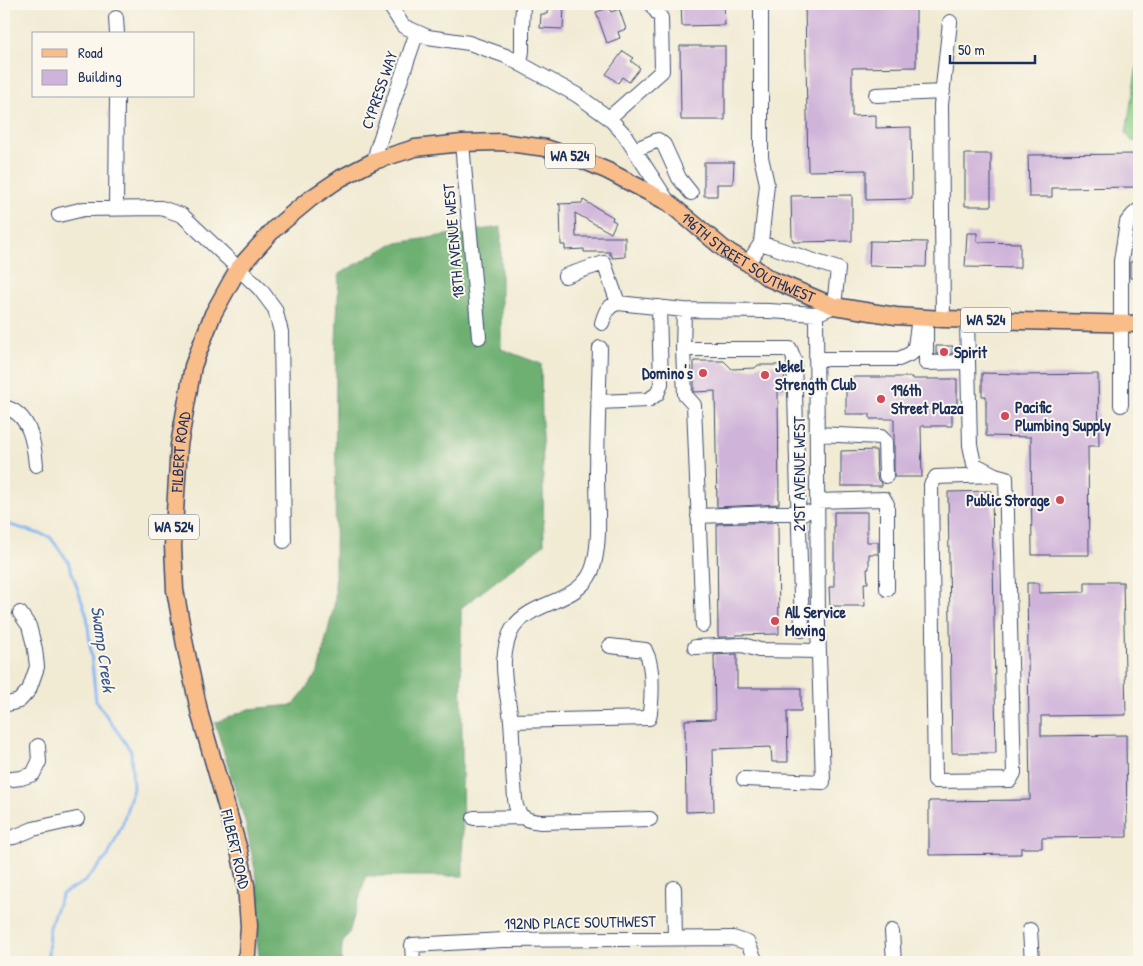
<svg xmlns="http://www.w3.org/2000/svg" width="1143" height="966" font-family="'Patrick Hand',sans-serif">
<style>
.green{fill:#89cc85;stroke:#527e72}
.forest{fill:#6eb072;stroke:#447068}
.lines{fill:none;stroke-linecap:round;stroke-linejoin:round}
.stream{stroke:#85b6f1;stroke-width:3}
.building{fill:#cfb3d9}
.minor-casing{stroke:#3b4b70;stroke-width:16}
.major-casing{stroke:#3b4b70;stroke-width:19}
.minor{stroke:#fff;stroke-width:14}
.major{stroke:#f8bd89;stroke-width:16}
.poi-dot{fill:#d1495b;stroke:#fbf7ec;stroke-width:2}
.labels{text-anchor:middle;stroke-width:4;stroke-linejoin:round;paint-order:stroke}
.shield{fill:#fbf7ec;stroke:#5e6b89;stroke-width:1}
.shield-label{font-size:15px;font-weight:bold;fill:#1b2f5e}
.street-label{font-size:16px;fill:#1b2f5e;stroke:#fbf7ec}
.poi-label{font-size:16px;font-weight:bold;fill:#1b2f5e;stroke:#fbf7ec;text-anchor:start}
.water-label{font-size:18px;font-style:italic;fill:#3b588a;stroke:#fbf7ec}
</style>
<rect width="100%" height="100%" fill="#fbf7ec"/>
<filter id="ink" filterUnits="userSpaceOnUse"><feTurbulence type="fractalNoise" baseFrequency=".02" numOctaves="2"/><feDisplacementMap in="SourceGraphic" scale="10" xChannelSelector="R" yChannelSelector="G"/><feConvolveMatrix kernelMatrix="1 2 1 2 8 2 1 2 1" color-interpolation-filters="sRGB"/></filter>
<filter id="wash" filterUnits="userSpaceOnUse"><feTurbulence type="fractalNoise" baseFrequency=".0096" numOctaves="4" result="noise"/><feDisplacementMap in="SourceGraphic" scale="20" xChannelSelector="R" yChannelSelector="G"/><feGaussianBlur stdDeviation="1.12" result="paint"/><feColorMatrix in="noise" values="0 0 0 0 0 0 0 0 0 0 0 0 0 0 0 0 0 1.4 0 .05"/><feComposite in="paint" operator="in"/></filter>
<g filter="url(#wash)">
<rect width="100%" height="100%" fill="#f1ebd4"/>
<path class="green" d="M1139 54V141H1132L1126 133Z"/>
<path class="forest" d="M501 227V349L541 364 544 544 461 608 463 876H366L349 933 342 944 341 962H260L257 941V879L245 821 215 723 249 709 294 705 318 672 335 602 336 343 339 274 392 244 458 233Z"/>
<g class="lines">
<path class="stream" d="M4 523 50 537 68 561 87 616 96 701 131 751 133 788 123 823 108 856 84 882 62 894 49 927 48 962"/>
</g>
<g id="blocks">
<path class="building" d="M548 4H564L563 29 540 28 541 14H547Z
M681 4H724L725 25 682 26Z
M805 4H916V67L852 68V116L876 115V128L911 127 912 199 866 200V170L808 171Z
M609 8 611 12 619 9 626 29 618 32 620 38 607 43 596 12Z
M680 46H725V120H681Z
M623 51 634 58 631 61 640 68 629 82 622 77 618 83 606 74Z
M965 154H991V206H965Z
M1139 154V187L1052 188V197H1029L1028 155Z
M704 162H734L733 184H717V196H704Z
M852 195V241L794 242 792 239 791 196Z
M583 200 613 217 612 220 616 222 611 233 575 213 576 237H625V257L612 258V255H610V252H584V249L565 250V245H561L560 205 558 204 582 203Z
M967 233H977V242L1020 243V268L965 267Z
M870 241 927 242 926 267 869 266Z
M1139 261V278H1130V262Z
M936 346H953L952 354H936Z
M694 361H724L732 369 755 368 758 365H782L784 368 785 391H778L779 504 717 507 715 391 694 392Z
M982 373 1019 374V375L1098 374 1099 446H1088L1089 555H1032L1031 437 986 436V396H982Z
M850 377H912V379H957V410H952V426H921L922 477H894V419H870V414H846V385L850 381Z
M876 450 877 476 878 480 882 484V486H841V451Z
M992 491 996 753H952L948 492Z
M834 512H867V542H878V554H869V569H867L868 583H864L865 606H830L829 587H834Z
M778 522 779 634 736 635V637H718L717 524Z
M1085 582H1123L1126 715 1041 716V736L1126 735 1127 837 1042 838V848H1021V854L929 855V801L1030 800 1027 583H1039V593L1085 592Z
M737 654V688H801V711H787L788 762H772L771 747 713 749 714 811 686 812 685 720 715 719 714 655Z"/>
</g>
</g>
<g filter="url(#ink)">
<use href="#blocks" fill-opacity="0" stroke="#3b4b70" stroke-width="1"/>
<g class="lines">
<g class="minor-casing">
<path id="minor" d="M389 4 403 26 428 37 469 43 506 56 577 95 609 118 624 134 669 203
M116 18 117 34
M520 64 522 51V29L523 4
M876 95 943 92
M609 118 662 71 661 18 651 4
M462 143 479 337
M634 150 658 140 664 145 679 178 691 193
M374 161 378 146 417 32
M116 208 117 96
M59 215 84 209 161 208 182 215 260 289 275 309 281 332 284 541
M748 263 761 243 767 184 761 157V4
M565 276 604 263 618 303
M684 310 683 349 685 395 694 405 703 625
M943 319 941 105 950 22
M967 320 970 445 974 464 995 475 1006 478 1014 773 1010 780 935 781 931 485 936 477 995 475
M926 321V363L968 362
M602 323C605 313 607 306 618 303L684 310 769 311 816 314 834 306 838 269 761 243
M600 348C599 391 597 434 597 477 597 505 601 536 594 564 584 604 534 598 513 628 507 637 505 650 504 660 503 681 509 701 511 721 513 742 512 764 514 785 515 793 514 804 518 811 522 820 532 821 541 822L650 819
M683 349H790L794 359 802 630
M816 359H899L912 353 915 346 919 318
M598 402 648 400 657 394 661 384 659 307
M1121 405V261L1127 222 1133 215 1139 210
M4 407C30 413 34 443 36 465
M817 434 881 437 885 442 886 476
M817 501 884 499 887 504V589
M698 516 806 512
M695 647 743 645 759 650 819 651
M4 705 19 701 29 690 37 667 35 649 29 626 20 613
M511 721 649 718C652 703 653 675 649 661 649 657 646 654 645 650L610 646
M744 779 823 782 818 624 816 314
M4 780 21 778 33 774 39 762 38 746
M474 818 523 817
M4 838 14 837 33 829 77 819
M674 888 675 938
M1030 930 1032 962
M892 932 894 962
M413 962 412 945 503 940 733 938 748 943 756 962"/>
</g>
<g class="major-casing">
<g id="major">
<path id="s1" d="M244 962 247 954 249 926 246 885 239 850 200 715 185 645 175 590 173 546 179 445 193 366 213 314 238 269 274 229 310 199 341 178 374 161 415 148 462 143 501 142 546 148 582 160 608 171 669 203 724 249 748 263 768 278 834 306 896 316 943 319 1139 324"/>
</g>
</g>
<use href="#minor" class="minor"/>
<use href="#major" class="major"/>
</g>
</g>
<g class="poi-dot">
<circle cx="944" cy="352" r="5"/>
<circle cx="703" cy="373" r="5"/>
<circle cx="765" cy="375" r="5"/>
<circle cx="881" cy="399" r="5"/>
<circle cx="1005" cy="416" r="5"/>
<circle cx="1060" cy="500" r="5"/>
<circle cx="775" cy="621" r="5"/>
</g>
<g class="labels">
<g class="shield">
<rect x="545" y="143.5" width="50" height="25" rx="4"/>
<rect x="961" y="307.5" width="50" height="25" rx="4"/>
<rect x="149" y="514.5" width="50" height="25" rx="4"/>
</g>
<g class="shield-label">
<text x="570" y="161">WA 524</text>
<text x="986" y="325">WA 524</text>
<text x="174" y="532">WA 524</text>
</g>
<g class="street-label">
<text transform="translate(379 90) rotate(-71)" y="6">CYPRESS WAY</text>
<text transform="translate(453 241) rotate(-95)" y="6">18TH AVENUE WEST</text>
<text dy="6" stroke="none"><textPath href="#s1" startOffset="1296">196TH STREET SOUTHWEST</textPath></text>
<text dy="6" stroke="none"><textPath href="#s1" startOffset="520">FILBERT ROAD</textPath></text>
<text transform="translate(799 474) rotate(-90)" y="6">21ST AVENUE WEST</text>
<text transform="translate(236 849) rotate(77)" y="6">FILBERT ROAD</text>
<text transform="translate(580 922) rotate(-1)" y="6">192ND PLACE SOUTHWEST</text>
</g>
<g class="poi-label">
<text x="954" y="358">Spirit</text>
<text x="775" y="372">Jekel<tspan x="775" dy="18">Strength Club</tspan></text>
<text x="693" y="379" text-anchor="end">Domino's</text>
<text x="891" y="396">196th<tspan x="891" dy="18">Street Plaza</tspan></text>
<text x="1015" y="413">Pacific<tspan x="1015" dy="18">Plumbing Supply</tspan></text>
<text x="1050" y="506" text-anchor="end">Public Storage</text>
<text x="785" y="618">All Service<tspan x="785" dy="18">Moving</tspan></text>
</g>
<g class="water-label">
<text transform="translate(103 649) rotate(82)" y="6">Swamp Creek</text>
</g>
</g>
<rect width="1143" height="966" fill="none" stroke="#fbf7ec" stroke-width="20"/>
<rect x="32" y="32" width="162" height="65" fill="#fbf7ec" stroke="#a1a7b3"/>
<rect x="42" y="49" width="25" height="8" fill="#f8bd89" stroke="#a1a7b3"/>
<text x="78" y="58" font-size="15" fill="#1b2f5e">Road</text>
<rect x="42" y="70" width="25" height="15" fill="#cfb3d9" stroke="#a1a7b3"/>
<text x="78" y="82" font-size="15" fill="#1b2f5e">Building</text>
<path d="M950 55v8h85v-8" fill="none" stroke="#1b2f5e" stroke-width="2.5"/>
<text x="958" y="55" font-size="15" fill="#1b2f5e" stroke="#fbf7ec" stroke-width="4" paint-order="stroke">50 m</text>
</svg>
